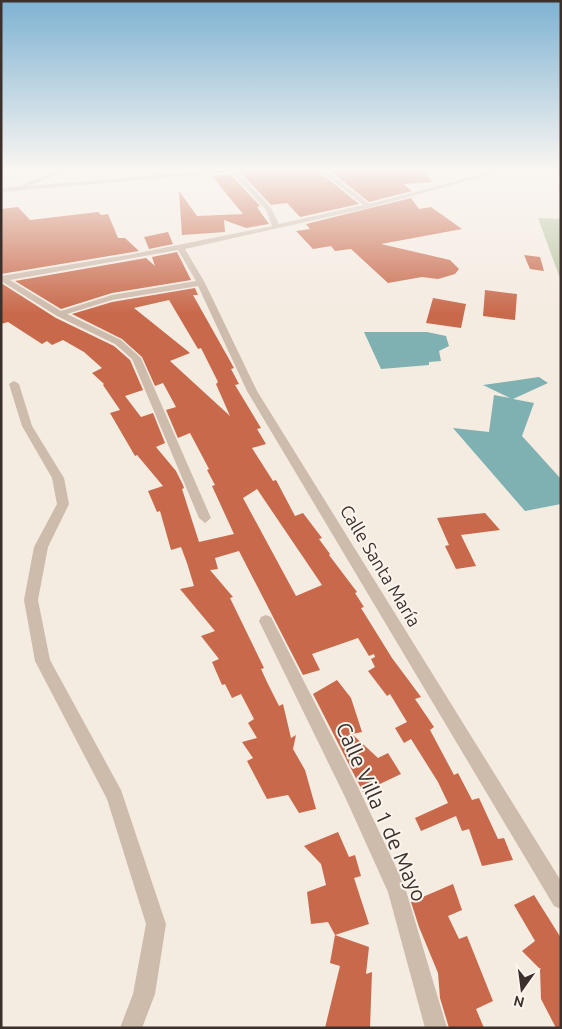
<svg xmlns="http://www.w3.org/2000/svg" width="562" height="1029" font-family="Ubuntu,sans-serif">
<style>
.green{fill:#b8c4a0}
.water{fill:#7fb0b2}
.building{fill:#c8694b;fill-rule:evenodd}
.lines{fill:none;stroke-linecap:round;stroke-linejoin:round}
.minor{fill:#cdbbac;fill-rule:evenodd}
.labels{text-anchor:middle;stroke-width:4;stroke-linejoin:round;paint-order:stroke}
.street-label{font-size:18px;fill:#3b302b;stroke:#fbf5ee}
.near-street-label{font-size:21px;fill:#3b302b;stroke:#fbf5ee}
</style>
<rect width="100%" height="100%" fill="#f4ebe1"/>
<path class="green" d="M538 218 561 219V281Z"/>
<path class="water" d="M364 332H427L446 336 449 346 439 351 441 361 429 362V365L381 369Z
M539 377 548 383 513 399 534 403 522 436 561 479V504L525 511 453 428 489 432 494 395 510 398 483 385Z"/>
<path class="building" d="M238 170H317L359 204 300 217 287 203 271 205Z
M329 170H425L432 182 403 184 412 191 369 202Z
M230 174 260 206 257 207 269 224 246 228 224 220 225 232 182 235 179 191 197 216 243 214 212 176Z
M411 198 419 209 431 207 462 229 381 244 450 260 459 269 455 274 438 279 422 277 388 283 351 249 335 251 331 246 313 249 296 231 310 229 306 224Z
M18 207 30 220 98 212 101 215 108 214 118 238H125L139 251 1 274V209Z
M168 232 173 244 149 249 144 237Z
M177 252 191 280 112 293 61 309 15 281 146 258 155 266 152 257Z
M524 255 540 257 544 271 530 269Z
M1 283 56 318 114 346 130 360 143 390 125 396 141 417 153 413 165 443 156 447 176 471 183 485 184 488 182 489 199 542 234 534 212 486 215 485 207 470 209 469 190 433 178 438 166 410 176 407 163 383 155 386 142 357 122 339 72 314 112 302 195 288 198 295H193L234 368 231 369 239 384 235 385 261 428 257 429 266 444 252 448 273 481 276 480 295 516 303 513 322 538 319 539 330 554 329 555 357 592 355 593 364 607 361 608 392 658 421 697 415 699 434 727 430 730 454 775 458 773 472 800 479 798 498 839 504 838 513 860 482 866 469 829 462 831 456 816 421 831 415 818 448 803 438 782 411 739 404 743 395 728 407 722 390 694 387 696 368 671 375 667 371 659 375 657 374 654 369 656 358 638 312 654 320 670 303 675 239 551 215 558 218 569 210 570 233 597 230 598 264 668 261 669 267 682 279 706 283 704 291 738 296 735 293 749 305 770 316 809 299 813 288 795 267 799 247 761 253 758 242 742 257 738 248 723 254 719 241 694 232 698 225 684 222 685 212 662 219 659 201 636 215 631 180 589 194 586 187 563 181 547 171 550 160 511 157 512 148 491 163 486 137 455 135 456 110 413 120 410 103 385 104 384 92 373 102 368 84 352 63 340 52 345 47 341 42 344 8 322 1 324ZM169 300 198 349 201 348 218 382 216 384 230 416 170 361 190 353 134 308ZM257 489 322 585 296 596 243 498Z
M485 290 517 294 515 320 483 316Z
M433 298 466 304 461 328 426 323Z
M485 513 500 530 461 535 476 566 456 569 445 546 449 545 437 518Z
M337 680 351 698 362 732 352 734 378 758 388 753 401 774 363 792 313 694Z
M338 832 349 857 355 855 361 876 354 878 369 924 335 935 328 922 311 924 307 892 326 885 321 864 304 846Z
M453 884 462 910 448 916 459 939 467 936 493 1001 476 1009 484 1028H449L440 998 438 973 419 927 411 902Z
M534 895 561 938V1028H556L541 999 540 969 522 951 535 941 514 905Z
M335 935 369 947 366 974 372 972 370 1028H325L340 966 330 963Z"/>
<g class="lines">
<path class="minor" d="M60 170H68L29 186 214 170H236L271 208 279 224 363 205 319 170H326L369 204 498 170H507L368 208 185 249 205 283 257 391 561 881V909L554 906 247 391 198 286 112 300 67 314 121 340 141 358 211 518 205 523 199 518 132 359 115 344 57 316 1 281V276L128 255 272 226 266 210 231 172 1 192V188L23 186V184ZM178 250 196 281 112 295 61 311 10 280Z
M14 381 19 384 32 426 64 478 69 504 48 547 38 600 50 660 121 790 166 924 155 994 142 1028H120L133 994 146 924 107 799 35 661 24 600 34 547 57 504 52 478 22 426 9 384Z
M266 615 271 617 358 787 404 884 447 1028H425L388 892 346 799 259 621 261 617Z"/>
</g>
<linearGradient id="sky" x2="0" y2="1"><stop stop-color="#7eb2d2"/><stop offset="0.54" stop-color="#faf6f2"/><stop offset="1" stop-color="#faf6f2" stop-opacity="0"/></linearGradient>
<rect width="562" height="314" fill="url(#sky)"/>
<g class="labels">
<g class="street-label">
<text transform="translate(380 566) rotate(59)" y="6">Calle Santa María</text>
</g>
<g class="near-street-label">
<text transform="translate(381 812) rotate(66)" y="7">Calle Villa 1 de Mayo</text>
</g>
</g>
<rect width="562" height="1029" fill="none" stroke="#3b302b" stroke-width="5"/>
<g transform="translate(522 989) rotate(194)" stroke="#fbf5ee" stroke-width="4" paint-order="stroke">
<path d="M0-4L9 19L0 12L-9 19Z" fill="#3b302b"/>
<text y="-8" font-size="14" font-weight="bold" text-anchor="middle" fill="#3b302b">N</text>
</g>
</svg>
